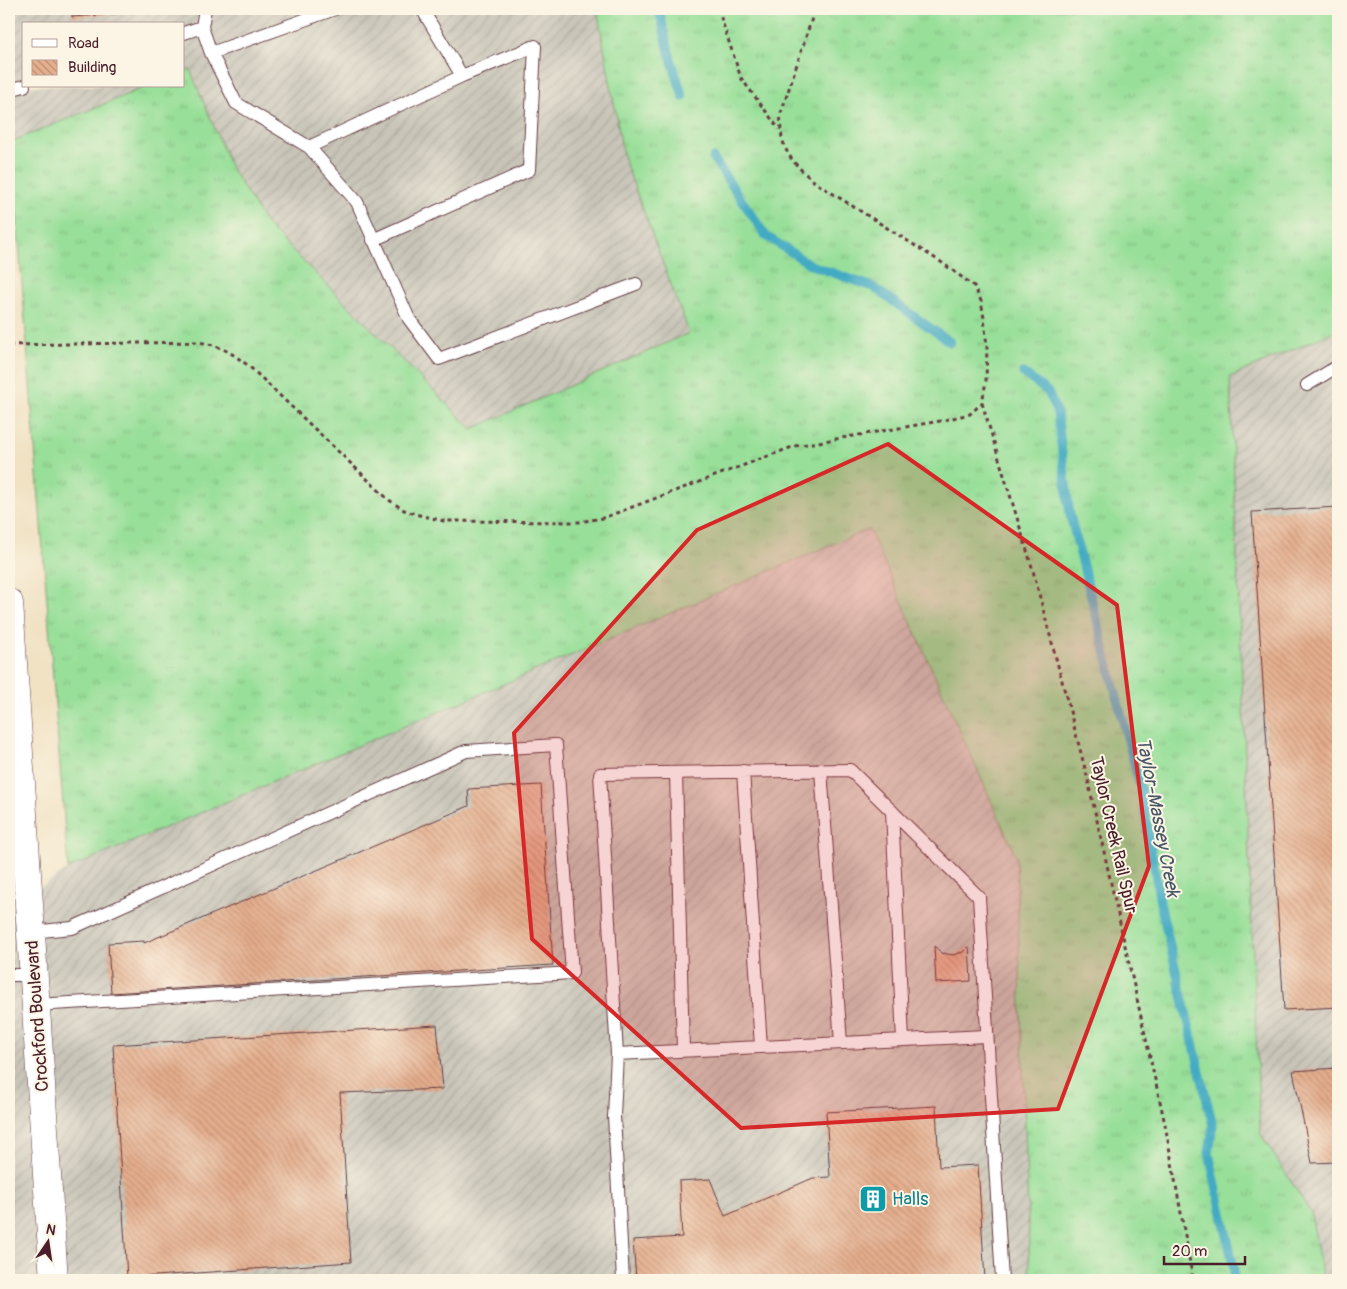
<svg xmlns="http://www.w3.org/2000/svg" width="1347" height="1289" font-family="Pangolin,sans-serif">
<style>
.industrial{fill:url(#industrial-furrows)}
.grass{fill:url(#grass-tufts);stroke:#717f62}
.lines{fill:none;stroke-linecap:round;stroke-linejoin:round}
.stream{stroke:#42aac2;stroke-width:9}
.building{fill:url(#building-back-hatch)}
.service-casing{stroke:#633c42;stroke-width:14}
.tertiary-casing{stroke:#633c42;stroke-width:29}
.path{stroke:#633c42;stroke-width:3;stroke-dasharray:4 4;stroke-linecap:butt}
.service{stroke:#fff;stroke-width:12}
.tertiary{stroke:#fff;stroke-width:28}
.marked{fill:#d62828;fill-opacity:0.2;stroke:#d62828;stroke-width:4;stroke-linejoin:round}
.labels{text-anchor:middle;stroke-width:4;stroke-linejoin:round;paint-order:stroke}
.street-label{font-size:18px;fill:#4a1f2b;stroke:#fcf5e5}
.culture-label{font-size:18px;fill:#0d838f;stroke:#fcf5e5;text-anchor:start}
.water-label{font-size:19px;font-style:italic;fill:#475767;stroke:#fcf5e5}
</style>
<defs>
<pattern id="industrial-furrows" width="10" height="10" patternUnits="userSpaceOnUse" patternTransform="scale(1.25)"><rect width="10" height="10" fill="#c8c4b8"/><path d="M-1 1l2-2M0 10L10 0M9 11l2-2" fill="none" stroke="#ada89e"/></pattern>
<pattern id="grass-tufts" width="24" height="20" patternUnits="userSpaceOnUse" patternTransform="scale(1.25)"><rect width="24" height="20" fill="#98df99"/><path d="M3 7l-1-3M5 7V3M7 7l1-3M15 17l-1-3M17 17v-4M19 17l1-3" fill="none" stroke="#84bf84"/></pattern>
<pattern id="building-back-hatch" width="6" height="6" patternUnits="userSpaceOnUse" patternTransform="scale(1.25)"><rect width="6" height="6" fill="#e5ae8d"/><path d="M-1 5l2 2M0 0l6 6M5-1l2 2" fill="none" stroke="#bc8d73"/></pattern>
</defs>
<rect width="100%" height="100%" fill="#fcf5e5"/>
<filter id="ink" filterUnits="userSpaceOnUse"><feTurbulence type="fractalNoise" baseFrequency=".02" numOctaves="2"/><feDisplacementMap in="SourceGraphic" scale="10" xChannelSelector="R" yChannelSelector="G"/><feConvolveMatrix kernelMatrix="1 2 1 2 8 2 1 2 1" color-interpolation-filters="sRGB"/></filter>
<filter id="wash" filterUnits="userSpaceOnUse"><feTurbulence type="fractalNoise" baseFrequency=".0096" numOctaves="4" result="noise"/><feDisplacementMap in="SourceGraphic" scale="20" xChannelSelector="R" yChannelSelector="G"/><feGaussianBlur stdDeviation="1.12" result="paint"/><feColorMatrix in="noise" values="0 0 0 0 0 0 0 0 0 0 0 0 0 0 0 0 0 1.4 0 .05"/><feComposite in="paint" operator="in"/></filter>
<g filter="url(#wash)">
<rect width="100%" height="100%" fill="#f1e2c4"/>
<path class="industrial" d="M9 9H597L689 333 472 429 268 226 231 168 191 69 184 72V24H24V86H148L11 142 9 137Z
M1338 330V1280H1323L1311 1213 1260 1133 1230 376Z
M869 529 1016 856 1030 1280H9V909L68 869Z"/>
<path class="grass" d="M597 9H1338V330L1230 377 1260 1133 1311 1213 1323 1280H1030L1016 856 869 529 68 869 11 142 148 86H184V72L190 69 231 168 268 226 472 429 689 333 624 159Z"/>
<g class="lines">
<path class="stream" d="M659 9 669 52 683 97
M713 158 766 236 811 265 873 287 950 342
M1023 373 1048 392 1057 413 1070 515 1142 795 1160 903 1213 1126 1209 1153 1234 1269V1280"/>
</g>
<g id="blocks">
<path class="building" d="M72 9H167V10L72 17Z
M1338 507V1007L1284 1010 1252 512Z
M541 785 553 965 111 993 108 943 144 941V943L469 806 468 789Z
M934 946 942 953 953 955 963 952 969 946 971 981 936 983Z
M437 1025 443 1089 340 1093 351 1262 127 1278 113 1045Z
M1338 1068V1162L1312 1163 1293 1071Z
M936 1106 939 1167 978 1165 985 1280H636L633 1240 682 1237 679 1181 710 1179 725 1216 813 1178 830 1177 826 1112Z"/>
</g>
</g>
<g filter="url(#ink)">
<use href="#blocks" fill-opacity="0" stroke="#633c42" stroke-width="1"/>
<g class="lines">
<g class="service-casing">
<path id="service" d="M202 27 211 53 236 103 309 147 462 76 422 9
M184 33 202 27 205 9
M211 53 335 9
M9 90 24 86
M309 147 357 202 409 319 439 359 636 284
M373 240 529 170 535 46 462 76
M1307 385 1338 366
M821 770 841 1043
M743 771 761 1047
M676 773 683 1050
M892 811 903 1040
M31 932 72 928 466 751 556 745 572 973 36 1005
M9 975H34
M986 1036 617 1054 600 774 850 770 979 897 1002 1280
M617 1054 614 1116 623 1280"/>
</g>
<g class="tertiary-casing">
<path id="tertiary" d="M9 603 54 1280"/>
</g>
<path class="path" d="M718 9 741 78 779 129
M9 345 199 342C222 346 232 353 250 367L389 500 404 510 415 514 444 521 579 522 603 518 795 446 940 421 970 414 982 403 986 381 987 347 984 318 981 301 974 286 941 262 816 183C791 162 778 148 781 113L815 9
M982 403 1032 567 1087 776 1165 1124 1193 1280"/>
<use href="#service" class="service"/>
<use href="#tertiary" class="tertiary"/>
</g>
</g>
<path class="marked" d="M888 444 1117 605 1149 866 1058 1109 741 1128 532 939 514 733 697 530Z"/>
<defs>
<g id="building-square" transform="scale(1.4375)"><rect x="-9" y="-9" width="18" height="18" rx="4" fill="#0f9aa8" stroke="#fcf5e5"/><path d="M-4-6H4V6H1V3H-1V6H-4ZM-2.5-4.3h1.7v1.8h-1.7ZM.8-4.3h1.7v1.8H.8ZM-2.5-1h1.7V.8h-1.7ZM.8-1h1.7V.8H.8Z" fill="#fff"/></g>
</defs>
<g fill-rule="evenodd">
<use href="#building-square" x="873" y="1199"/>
</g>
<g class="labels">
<g class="street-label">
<text transform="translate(1114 835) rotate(77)" y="6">Taylor Creek Rail Spur</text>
<text transform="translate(37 1016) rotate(-94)" y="6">Crockford Boulevard</text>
</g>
<g class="culture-label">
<text x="892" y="1205">Halls</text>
</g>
<g class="water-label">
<text transform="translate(1159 817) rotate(79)" y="7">Taylor-Massey Creek</text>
</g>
</g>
<rect width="1347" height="1289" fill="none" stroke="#fcf5e5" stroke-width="30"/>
<rect x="22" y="22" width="162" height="65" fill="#fcf5e5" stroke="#b59f9b"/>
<rect x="32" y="39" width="25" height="8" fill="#ffffff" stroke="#b59f9b"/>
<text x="68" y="48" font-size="15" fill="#4a1f2b">Road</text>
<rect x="32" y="60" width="25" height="15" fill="url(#building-back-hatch)" stroke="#b59f9b"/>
<text x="68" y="72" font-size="15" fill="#4a1f2b">Building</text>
<g transform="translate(48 1242) rotate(13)" stroke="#fcf5e5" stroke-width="4" paint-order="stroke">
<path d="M0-4L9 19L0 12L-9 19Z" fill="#4a1f2b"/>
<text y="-8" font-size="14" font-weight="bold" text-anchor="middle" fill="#4a1f2b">N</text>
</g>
<path d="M1164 1256v8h81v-8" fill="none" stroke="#4a1f2b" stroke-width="2.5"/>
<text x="1172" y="1256" font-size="15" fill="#4a1f2b" stroke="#fcf5e5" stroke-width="4" paint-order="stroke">20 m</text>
</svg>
